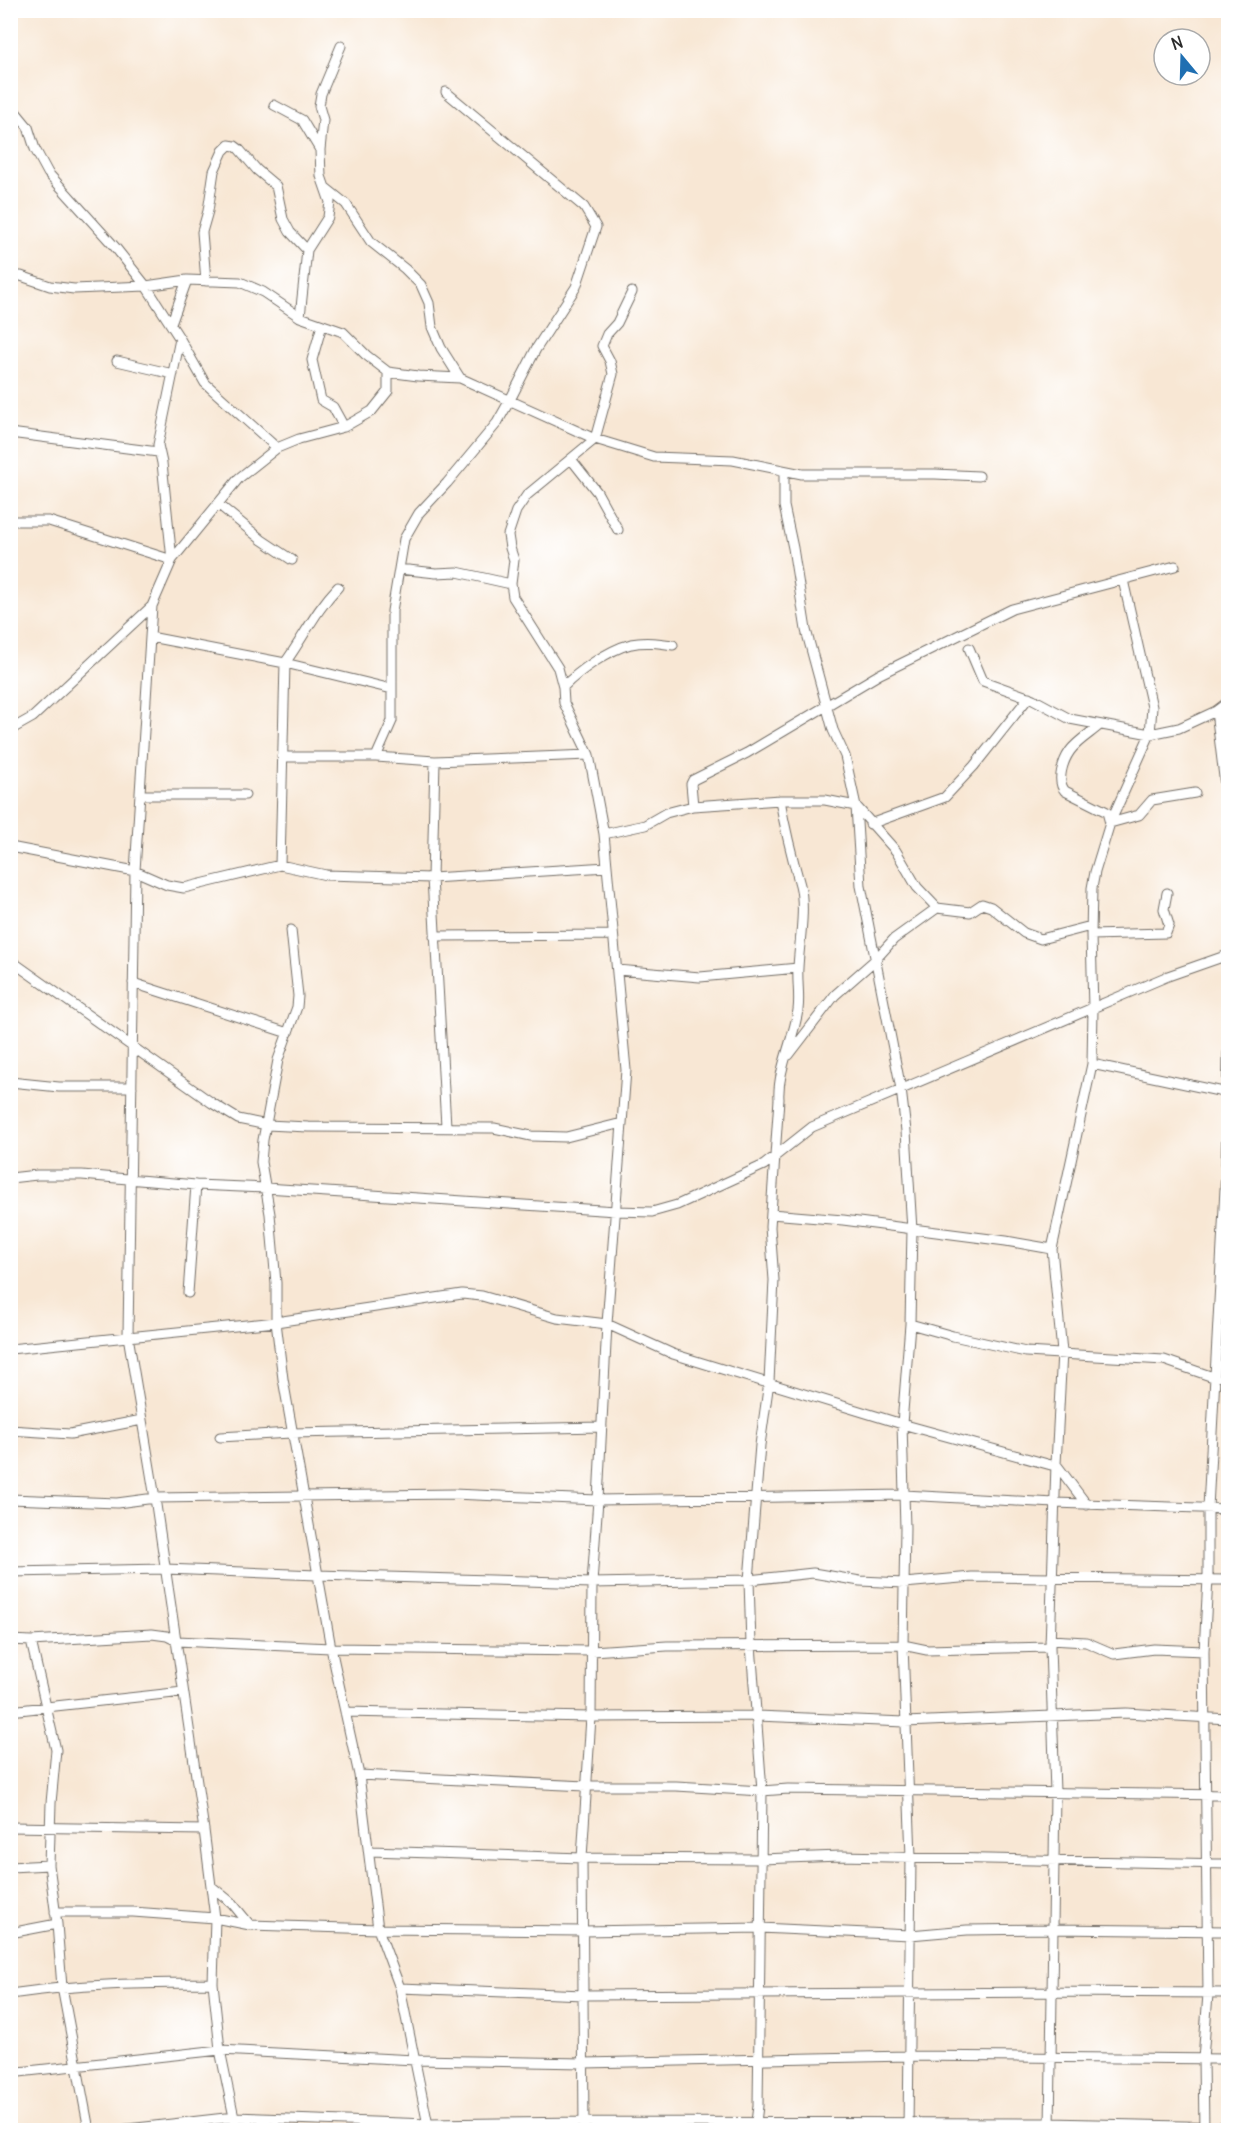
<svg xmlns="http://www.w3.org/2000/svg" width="1239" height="2141" font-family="Delius,sans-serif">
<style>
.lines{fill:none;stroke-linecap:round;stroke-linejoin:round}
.minor-casing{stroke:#736d66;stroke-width:11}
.minor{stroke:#fff;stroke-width:9}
</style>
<rect width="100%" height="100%" fill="#fff"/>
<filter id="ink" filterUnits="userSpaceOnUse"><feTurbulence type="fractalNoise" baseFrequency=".0167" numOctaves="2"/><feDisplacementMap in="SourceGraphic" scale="12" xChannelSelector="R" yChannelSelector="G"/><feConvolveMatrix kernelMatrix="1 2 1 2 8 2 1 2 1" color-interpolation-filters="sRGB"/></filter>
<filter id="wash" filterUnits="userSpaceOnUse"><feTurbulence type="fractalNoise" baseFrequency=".008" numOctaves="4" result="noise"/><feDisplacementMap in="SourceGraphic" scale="24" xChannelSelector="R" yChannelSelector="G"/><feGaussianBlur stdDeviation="1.35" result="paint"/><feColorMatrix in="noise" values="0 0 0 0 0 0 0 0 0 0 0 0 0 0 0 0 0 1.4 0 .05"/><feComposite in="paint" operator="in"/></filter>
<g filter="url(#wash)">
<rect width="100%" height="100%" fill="#f8e7d4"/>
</g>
<g filter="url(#ink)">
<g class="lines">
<g class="minor-casing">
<path id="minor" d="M10 105 28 127 35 149 48 173 115 247 146 286 180 339 205 383 277 448
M274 105 302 120 320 150
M326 188 346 204 371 242 405 269 421 285 429 303 432 327 441 348 460 378
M10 276H21L50 286 74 289 146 286 187 280 240 282 263 292 300 317 343 332 366 355 388 372 418 376 460 378 595 439 654 457 733 460 802 474H935L979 476
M206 281 202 232 208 211 214 171 223 151 229 145 235 146 239 149 257 170 276 186 283 219 290 232 307 250
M300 317 307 250 328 217 330 202 321 176 320 150 323 120 319 106 321 94 341 46
M171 324 187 280
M322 325 312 360 321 400 333 407 344 427
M117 361 173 374
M10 433 158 452
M571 459 597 492 618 530
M784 471V506L793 548 806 630 833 730 845 756 856 806 861 886 901 1089 906 1131 912 1230 910 1324 902 1424 905 1528 903 1645 911 1857 908 2130
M218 504 262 540 292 560
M10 521H49L172 560
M172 560 162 463 158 445 180 339
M399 569 436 573 457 572 511 584
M150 637 285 663 392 689
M969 648 983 681 1033 699 1070 719 1150 734 1179 728 1216 711 1228 702
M563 687C579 671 608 650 631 644 645 641 659 643 673 645
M1216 711 1228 810
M1100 725C1091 733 1077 741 1070 751 1063 761 1056 781 1065 791L1107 812 1110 823 1139 815 1152 800 1195 793
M10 730 33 717 152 606
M282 757H376L435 761 589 755
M376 757 392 721V611L404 539 419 513 447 483 497 423 510 400 536 349 576 287 596 227 584 207 446 92
M435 761 432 878 446 1126
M140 795H245
M693 806 691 784 693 780 747 753 880 674 1012 609 1175 566
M870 824 945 797 974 766 1029 697
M604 834 645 825 666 813 693 806 780 800H825L856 806 896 851 917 887 937 908 970 912 982 904 991 907 1024 933 1041 939 1091 926
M10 847 135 871 167 885 184 888 280 865 326 875 432 878 607 867
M280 865 285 663C304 637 315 611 338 587
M291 930 298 996 297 1007 278 1060 263 1140 261 1162 270 1214 276 1283V1322L283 1379 331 1648 359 1775 378 1929 400 1988 429 2130
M1091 935 1166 933 1169 925 1164 909 1167 893
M434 936 613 935
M10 960 212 1103 238 1119 267 1125 308 1127 494 1128 531 1136 566 1137 622 1123
M617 970 700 977 798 968
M133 983 288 1033
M789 1055 835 995 875 960 894 939 937 908
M1092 1064 1228 1093
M10 1082 59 1087H132
M10 1178 37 1175H82L196 1185 266 1188 616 1211 652 1212 677 1205 764 1165 812 1127 1168 976 1228 955
M771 1214 843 1220 1006 1241 1052 1249
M188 1293 196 1185
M910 1324 953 1336 1026 1352 1164 1360 1216 1378
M10 1349 276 1322 462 1294 482 1296 557 1318 607 1324 673 1354 902 1424 1051 1465 1056 1464
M10 1430 70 1434 142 1420
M220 1437 291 1433 602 1427
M1056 1464 1087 1505
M10 1499 117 1503 155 1498 453 1494 598 1500 904 1495 1055 1503 1228 1509
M10 1572 165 1569 317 1575 592 1583 749 1580 813 1573 860 1581 904 1583 972 1577 1228 1580
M10 1640 31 1641 152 1634 167 1636 177 1641 331 1648 592 1651 667 1646 903 1645 927 1650 1050 1647
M1050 1640 1086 1642 1114 1654 1154 1649 1204 1651
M31 1641 56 1750 51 1803 49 1865 57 1924 62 1987 89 2130
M10 1711 183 1692
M345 1712 591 1717 757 1716 905 1722 1126 1713 1228 1719
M359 1775 586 1786H676L762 1791 788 1789 1228 1795
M10 1827 204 1830
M370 1851 582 1858 761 1859 840 1856 1228 1864
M10 1867 49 1865
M211 1886 232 1903 250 1925
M55 1912H133L215 1918 250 1925 378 1929 583 1931 760 1928 910 1935 967 1930 1053 1929 1228 1931
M10 1933 57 1924
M400 1988 584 1995 1051 1992 1228 1993
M10 1994C78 1984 145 1983 213 1983
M10 2073 220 2050 415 2060 584 2063 908 2056 1228 2059
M119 2130 234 2117 429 2124 584 2122 1050 2123 1228 2127
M235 2130 234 2117 220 2050 213 1983 215 1918 204 1830 155 1498 128 1336 135 871 152 606 172 560 239 478 277 448 299 439 344 427 372 411 388 391V372
M584 2130 582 1858 591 1717 592 1583 598 1500 607 1324 626 1070 604 834 589 755 564 703 563 687 558 668 513 597 511 584 514 560 510 548 508 535 516 511 527 495 595 439 613 374 610 361 602 346 607 334 617 323 632 292
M755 2130 758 2106 762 1791 751 1645 749 1580 760 1445 769 1382 774 1280 770 1227 779 1099C777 1071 794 1039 798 1010 800 996 797 982 798 968 799 944 806 909 800 885 792 857 785 829 780 800
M1050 2130 1055 1792 1050 1647 1056 1464 1062 1352 1052 1249 1092 1064 1093 1008 1091 935 1092 888 1095 872 1110 823 1150 734 1152 707 1123 580
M1204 2130 1203 2059 1208 1994 1204 1651 1208 1579V1508L1226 1170 1228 1053"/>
</g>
<use href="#minor" class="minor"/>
</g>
</g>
<rect width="1239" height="2141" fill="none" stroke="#fff" stroke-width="36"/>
<g transform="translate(1182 57) rotate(341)"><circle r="28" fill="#ffffff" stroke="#aaaaaa" stroke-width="1.5"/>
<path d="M0-4.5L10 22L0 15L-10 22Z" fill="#1f6fb2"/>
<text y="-9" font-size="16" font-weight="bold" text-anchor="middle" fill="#2b2b2b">N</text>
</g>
</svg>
